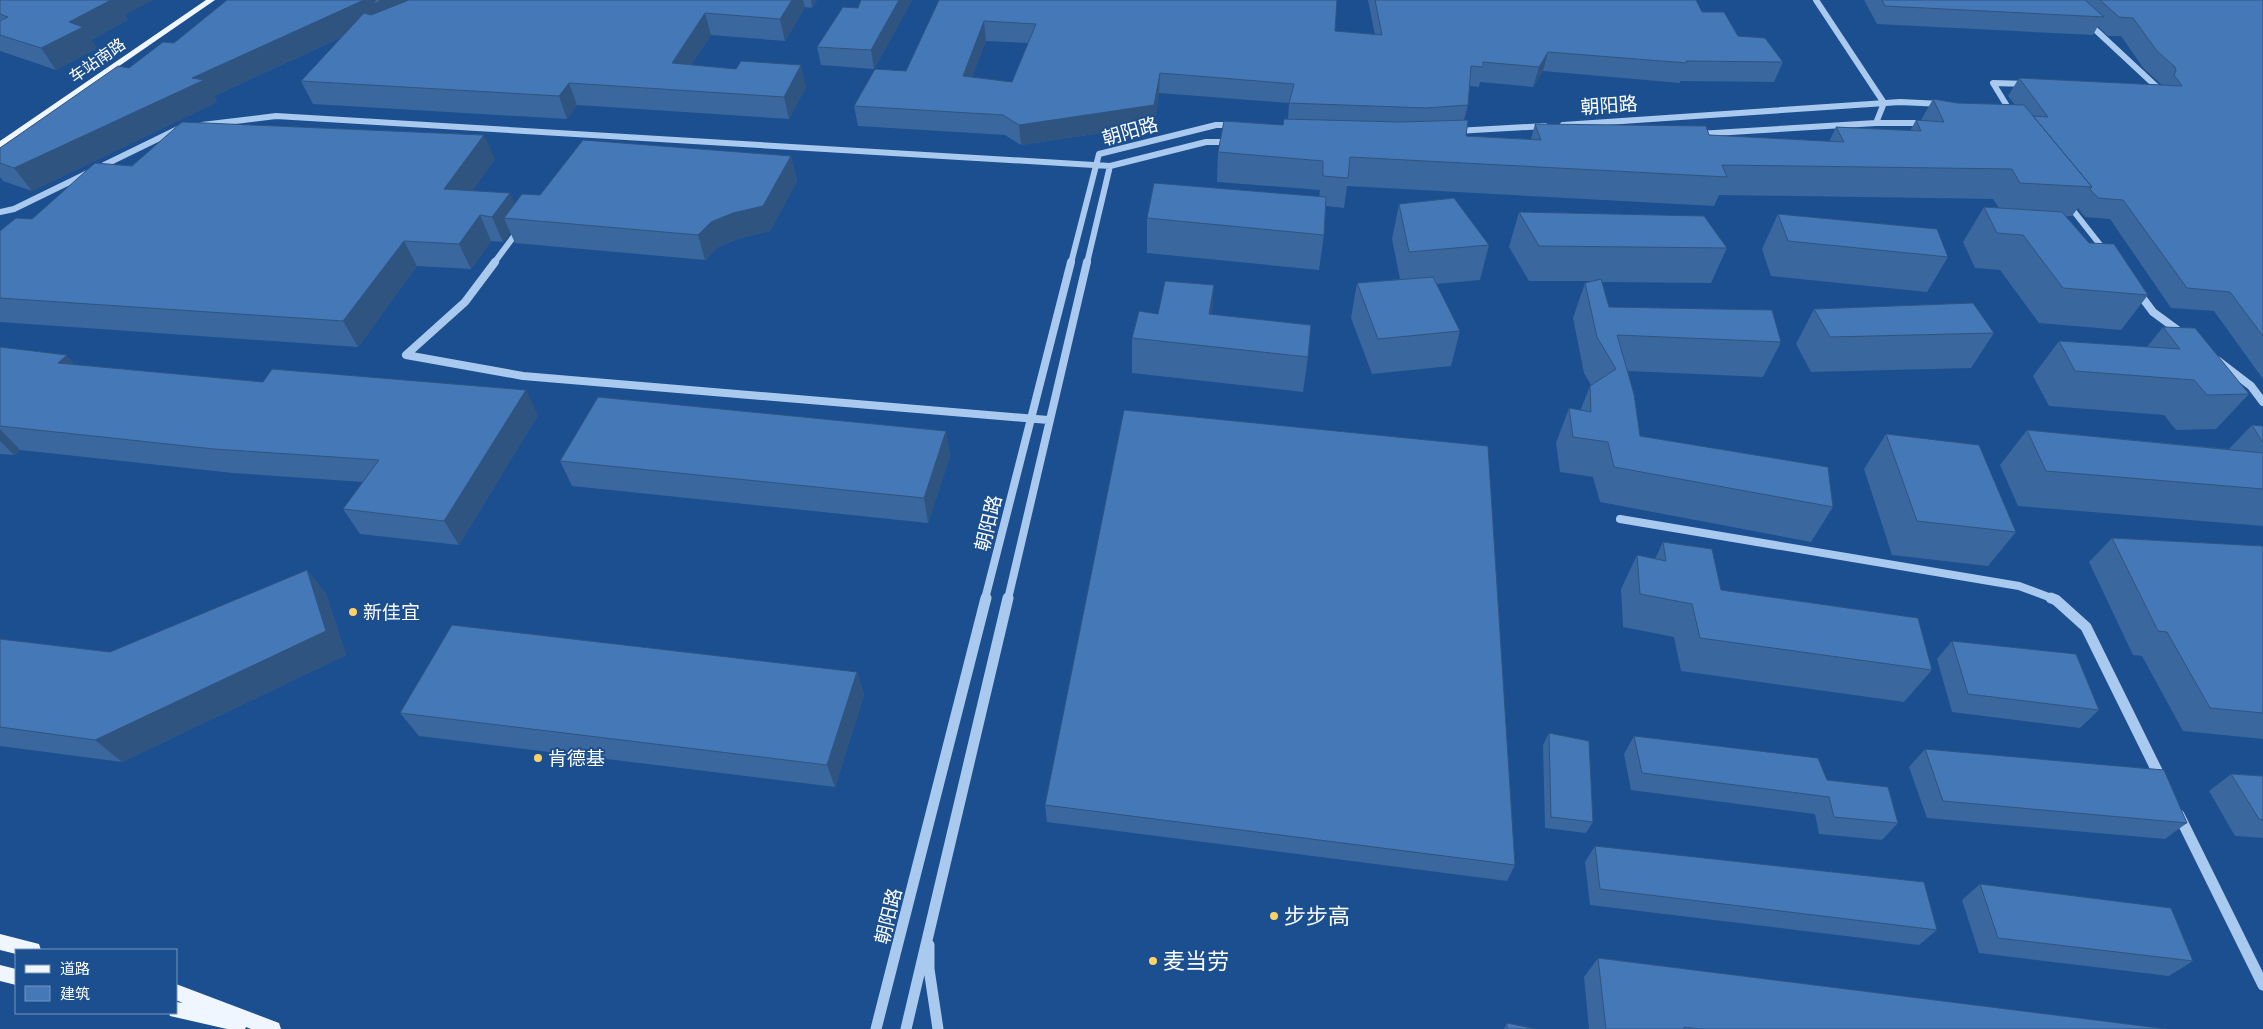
<svg xmlns="http://www.w3.org/2000/svg" width="2263" height="1029" font-family="Karla,'Noto Sans SC',sans-serif">
<style>
.lines{fill:none;stroke-linecap:round;stroke-linejoin:round}
.minor-far2{stroke:#a9c9ee;stroke-width:6}
.minor-far1{stroke:#a9c9ee;stroke-width:8}
.minor{stroke:#a9c9ee;stroke-width:11}
.major{fill:#f0f6ff;fill-rule:evenodd}
.wall{fill:#3a679d;fill-rule:evenodd}
.shaded-wall{fill:#305480}
.building{fill:#4478b7;stroke:#305480;fill-rule:evenodd}
.poi-dot{fill:#ffd166;stroke:#1b4f8f;stroke-width:2}
.labels{text-anchor:middle;stroke-width:4;stroke-linejoin:round;paint-order:stroke}
.far-street-label{font-size:16px;fill:#fff;stroke:#1b4f8f}
.street-label{font-size:19px;fill:#fff;stroke:#1b4f8f}
.poi-label{font-size:19px;fill:#fff;stroke:#1b4f8f;text-anchor:start}
.near-poi-label{font-size:22px;fill:#fff;stroke:#1b4f8f;text-anchor:start}
</style>
<rect width="100%" height="100%" fill="#1b4f8f"/>
<g class="lines">
<path class="minor-far2" d="M1816 0 1884 103 1876 123
M2087 22 2159 89H2156
M2005 116 2007 106 1993 83 2028 84
M202 125 276 116 1110 166
M1563 125 1900 102 1942 104
M1456 131 1545 126
M1698 134 1876 123H1924
M2068 204 2105 251
M0 212 14 209 182 127
M494 263 520 228
M1071 263 1099 154 1216 125H1236
M1087 263 1110 166 1206 142H1232"/>
<path class="minor-far1" d="M495 262 465 302 406 355 523 376 1048 420
M2138 292 2153 312 2183 334
M2217 360 2251 386 2263 402
M1620 519 2019 586 2054 599
M985 599 1071 262
M1008 599 1087 262"/>
<path class="minor" d="M2051 598 2056 600 2086 627 2161 779
M2179 815 2263 985
M929 945V969L938 1029
M876 1029 986 598
M906 1029 1008 598"/>
<path class="major" d="M206 0H215L0 148V141Z
M0 934 39 944 41 950H16V954L0 950Z
M0 965 16 969V985L0 981Z
M176 984 279 1023 281 1029H251L246 1027 245 1029H227L170 1016 169 1013H176V1002L183 1003 176 1000Z"/>
</g>
<path class="wall" d="M0 0 125 15 128 20 91 40 97 48 56 70 0 51Z
M227 0H817L812 8 805 7 785 41 711 35 691 65 806 87 789 119 577 105 567 119 313 104 301 81 342 37 214 96 217 102 32 191 3 181 0 177V148L129 68 174 43Z
M861 0H912L874 69 821 65 817 47 858 8Z
M939 0 1375 35 1368 0H1696L1702 12 1738 36 1783 62 1774 82 1680 81V83L1543 71 1533 87 1480 82 1479 87 1470 86 1468 105 1464 120 1466 136 1531 139 1535 124 1709 135 1829 142 1836 127 1910 131 1916 120H1921L1933 99 1957 103 2015 105 2008 96 2019 78 2162 85 2144 69 2121 36H2108L2098 26 2093 35 1877 24 1864 0H2263V379L2214 311 2171 308 2110 219 2085 217 2078 208 2072 216H2066L2089 243 2148 295 2121 330 2039 323 2000 270 1975 268 1963 242 1984 207 1999 208 1993 199 1719 195 1714 206 1347 186 1344 208 1326 206 1324 235 1319 270 1147 253V218L1319 197 1320 190 1217 182 1218 152 1283 125 1288 119 1289 103 1159 93 1154 125 1021 145 1005 135 858 126 854 106 906 71ZM986 41 1028 43 1012 82 972 77Z
M791 156 797 181 770 231 740 238 718 247 705 260 515 243 510 232 503 242 491 241 471 269 417 266 358 347 0 322V231L32 219 132 166 495 159 472 191 514 204 540 195Z
M1399 204 1489 245 1480 280 1436 284 1460 331 1451 366 1372 374 1351 318 1357 283 1400 279 1392 239Z
M1519 212 1727 248 1711 283 1602 282 1609 307 1781 342 1763 377 1628 371 1640 436 1833 507 1811 542 1600 502 1593 477 1560 472 1556 443 1569 408 1580 411 1590 386 1591 385 1584 373 1573 318 1585 283 1591 281H1529L1509 247Z
M1778 214 1948 257 1927 292 1771 276 1762 249Z
M1814 309 1994 333 1971 368 1811 372 1796 344Z
M1158 314H1212L1308 357 1303 392 1132 373V338Z
M2163 327 2249 394 2216 429 2176 430 2164 415 2049 406 2033 376 2059 341 2147 347Z
M0 347 75 365 538 415 459 545 360 534 343 509 363 482 233 473 20 450 14 455 0 454Z
M2252 425 2263 426V526L2018 506 2000 465 2027 430 2229 449Z
M946 431 950 456 928 523 572 486 560 461Z
M1886 434 2016 532 1988 566 1892 555 1864 469Z
M2112 538 2263 546V739L2183 731 2142 656 2133 655 2089 562Z
M1663 542 1721 590 1932 670 1904 702 1681 671 1674 637 1623 627 1621 589 1637 555 1655 559Z
M307 570 326 594 346 655 122 762 0 746V639L110 652Z
M1952 641 2099 710 2080 728 1952 712 1937 659Z
M857 672 864 695 835 787 419 736 400 713Z
M1549 733 1593 822 1586 833 1545 828 1543 745Z
M1634 736 1827 780 1898 823 1882 840 1819 834 1815 814 1631 790 1624 754Z
M1925 749 2187 823 2165 839 1927 818 1909 767Z
M2231 774 2263 776V838L2235 836 2209 791Z
M1045 805 1515 865 1507 881 1047 822Z
M1595 846 1937 930 1919 945 1590 905 1585 862Z
M1980 884 2193 961 2169 976 1979 953 1962 900Z
M1598 958 2167 1029H1589L1584 977Z
M1507 1023 1536 1029H1504Z"/>
<path class="shaded-wall" d="M110 0H154L125 15 128 20 91 40 97 48 56 70 41 48 69 22Z
M364 0H446L380 19 214 96 217 102 32 191 14 168 192 78Z
M792 0H803L805 7 785 41 780 19Z
M811 0H817L812 8Z
M899 0H912L874 69 871 50Z
M705 13 711 35 678 85 672 63Z
M984 21 986 41 965 96 963 76Z
M1548 52 1543 71 1533 87 1539 67Z
M801 65 806 87 789 119 784 97Z
M1160 73 1159 93 1154 125 1021 145 1019 125Z
M569 83 577 105 567 119 559 96Z
M484 135 495 159 456 214 444 189Z
M791 156 797 181 770 231 740 238 718 247 705 260 698 235 711 222Z
M510 193 521 218H504L510 232 503 242 492 217Z
M480 215 491 241 471 269 459 244Z
M404 241 417 266 358 347 343 321Z
M1214 285 1212 320 1209 314Z
M67 355 88 380 58 363Z
M526 390 538 415 459 545 444 521Z
M0 429 20 450 14 455 0 441Z
M946 431 950 456 928 523 924 498Z
M307 570 326 594 346 655 122 762 95 740Z
M857 672 864 695 835 787 827 765Z"/>
<path class="building" d="M0 0H111L69 22 83 27 41 48 0 35V21L8 17 0 14Z
M227 0H364L192 78 204 80 14 168 0 163V148L118 66 129 68 163 42 174 43Z
M376 0H382L373 4Z
M409 0H792L780 19 705 13 672 63 736 69 741 61 801 65 784 97 569 83 559 96 301 81 364 13 371 15Z
M861 0H899L871 50 817 47 843 7 858 8Z
M939 0H1337L1335 31 1382 35 1375 0H1696L1702 12H1724L1738 36 1765 38 1783 62 1686 61 1687 63 1548 52 1539 67 1483 62V67L1471 66 1468 105 1426 108 1289 103 1294 84 1160 73 1154 105 1019 125 1003 115 854 106 875 69 906 71ZM984 21 1036 24 1012 82 963 76Z
M1882 0H2085L2104 17 1885 6Z
M2100 0H2263V336L2230 292 2187 288 2123 200 2098 198 2090 189 2092 187 2033 116 2048 117 2019 78 2182 86 2174 75 2176 71 2175 67 2157 51 2133 18 2119 17Z
M1933 99 1957 103 2024 105 2092 187 2020 183 2012 169 1722 165 1727 177 1350 157 1348 178 1323 176V161L1218 152 1224 121 1283 125 1284 119 1401 122 1468 120 1466 136 1541 140 1535 124 1706 126 1709 135 1844 142 1836 127 1921 131 1916 120 1944 122Z
M182 122 484 135 444 189 510 193 492 217 480 215 459 244 404 241 343 321 0 298V231L16 218 32 219 95 163 132 166Z
M583 140 791 156 763 206 733 213 711 222 698 235 504 218 522 194 540 195Z
M1154 183 1326 197 1324 235 1147 218Z
M1454 198 1489 245 1409 252 1399 204Z
M1984 207 2062 212 2089 243 2114 244 2148 295 2063 288 2023 235 1997 233Z
M1519 212 1704 216 1727 248 1539 246Z
M1778 214 1937 229 1948 257 1788 241Z
M1433 277 1460 331 1378 339 1357 283Z
M1601 279 1609 307 1772 310 1781 342 1617 335 1634 394 1640 436 1828 467 1833 507 1614 467 1608 442 1573 437 1569 408 1591 412 1590 386 1616 369 1597 337 1585 283Z
M1165 281 1214 285 1209 314 1311 325 1308 357 1132 338 1139 311 1158 314Z
M1973 303 1994 333 1830 337 1814 309Z
M2163 327 2195 328 2249 394 2207 395 2194 380 2075 371 2059 341 2180 349Z
M0 347 67 355 58 363 263 382 272 369 526 390 444 521 343 509 379 460 214 449 0 426Z
M598 397 946 431 924 498 560 461Z
M1124 410 1488 446 1515 865 1045 805Z
M2252 425 2263 426V443Z
M2027 430 2263 453V489L2046 471Z
M1886 434 1979 445 2016 532 1917 521Z
M2112 538 2263 546V713L2210 708 2167 632 2158 631Z
M1663 542 1712 549 1721 590 1918 618 1932 670 1700 638 1692 604 1640 594 1637 555 1666 561Z
M307 570 326 631 95 740 0 727V639L110 652Z
M452 625 857 672 827 765 400 713Z
M1952 641 2076 654 2099 710 1968 694Z
M1549 733 1589 741 1593 822 1551 817Z
M1634 736 1818 758 1827 780 1888 787 1898 823 1834 817 1829 797 1642 773Z
M1925 749 2164 770 2187 823 1943 801Z
M2231 774 2263 776V820L2259 819Z
M1595 846 1924 882 1937 930 1600 889Z
M1980 884 2171 908 2193 961 1998 938Z
M1598 958 2167 1029H1699L1684 1027V1029H1606Z
M1507 1023 1536 1029H1507Z"/>
<g class="poi-dot">
<circle cx="353" cy="612" r="5"/>
<circle cx="538" cy="758" r="5"/>
<circle cx="1274" cy="916" r="5"/>
<circle cx="1153" cy="961" r="5"/>
</g>
<g class="labels">
<g class="far-street-label">
<text transform="translate(97 60) rotate(-35)" y="6">车站南路</text>
</g>
<g class="street-label">
<text transform="translate(1609 105) rotate(-4)" y="7">朝阳路</text>
<text transform="translate(1130 131) rotate(-16)" y="7">朝阳路</text>
<text transform="translate(988 523) rotate(-76)" y="7">朝阳路</text>
<text transform="translate(888 916) rotate(-76)" y="7">朝阳路</text>
</g>
<g class="poi-label">
<text x="363" y="619">新佳宜</text>
<text x="548" y="765">肯德基</text>
</g>
<g class="near-poi-label">
<text x="1284" y="924">步步高</text>
<text x="1163" y="969">麦当劳</text>
</g>
</g>
<rect x="15" y="949" width="162" height="65" fill="#1b4f8f" stroke="#7695bc"/>
<rect x="25" y="965" width="25" height="8" fill="#f0f6ff" stroke="#7695bc"/>
<text x="60" y="974" font-size="15" fill="#ffffff">道路</text>
<rect x="25" y="986" width="25" height="15" fill="#4478b7" stroke="#7695bc"/>
<text x="60" y="999" font-size="15" fill="#ffffff">建筑</text>
</svg>
